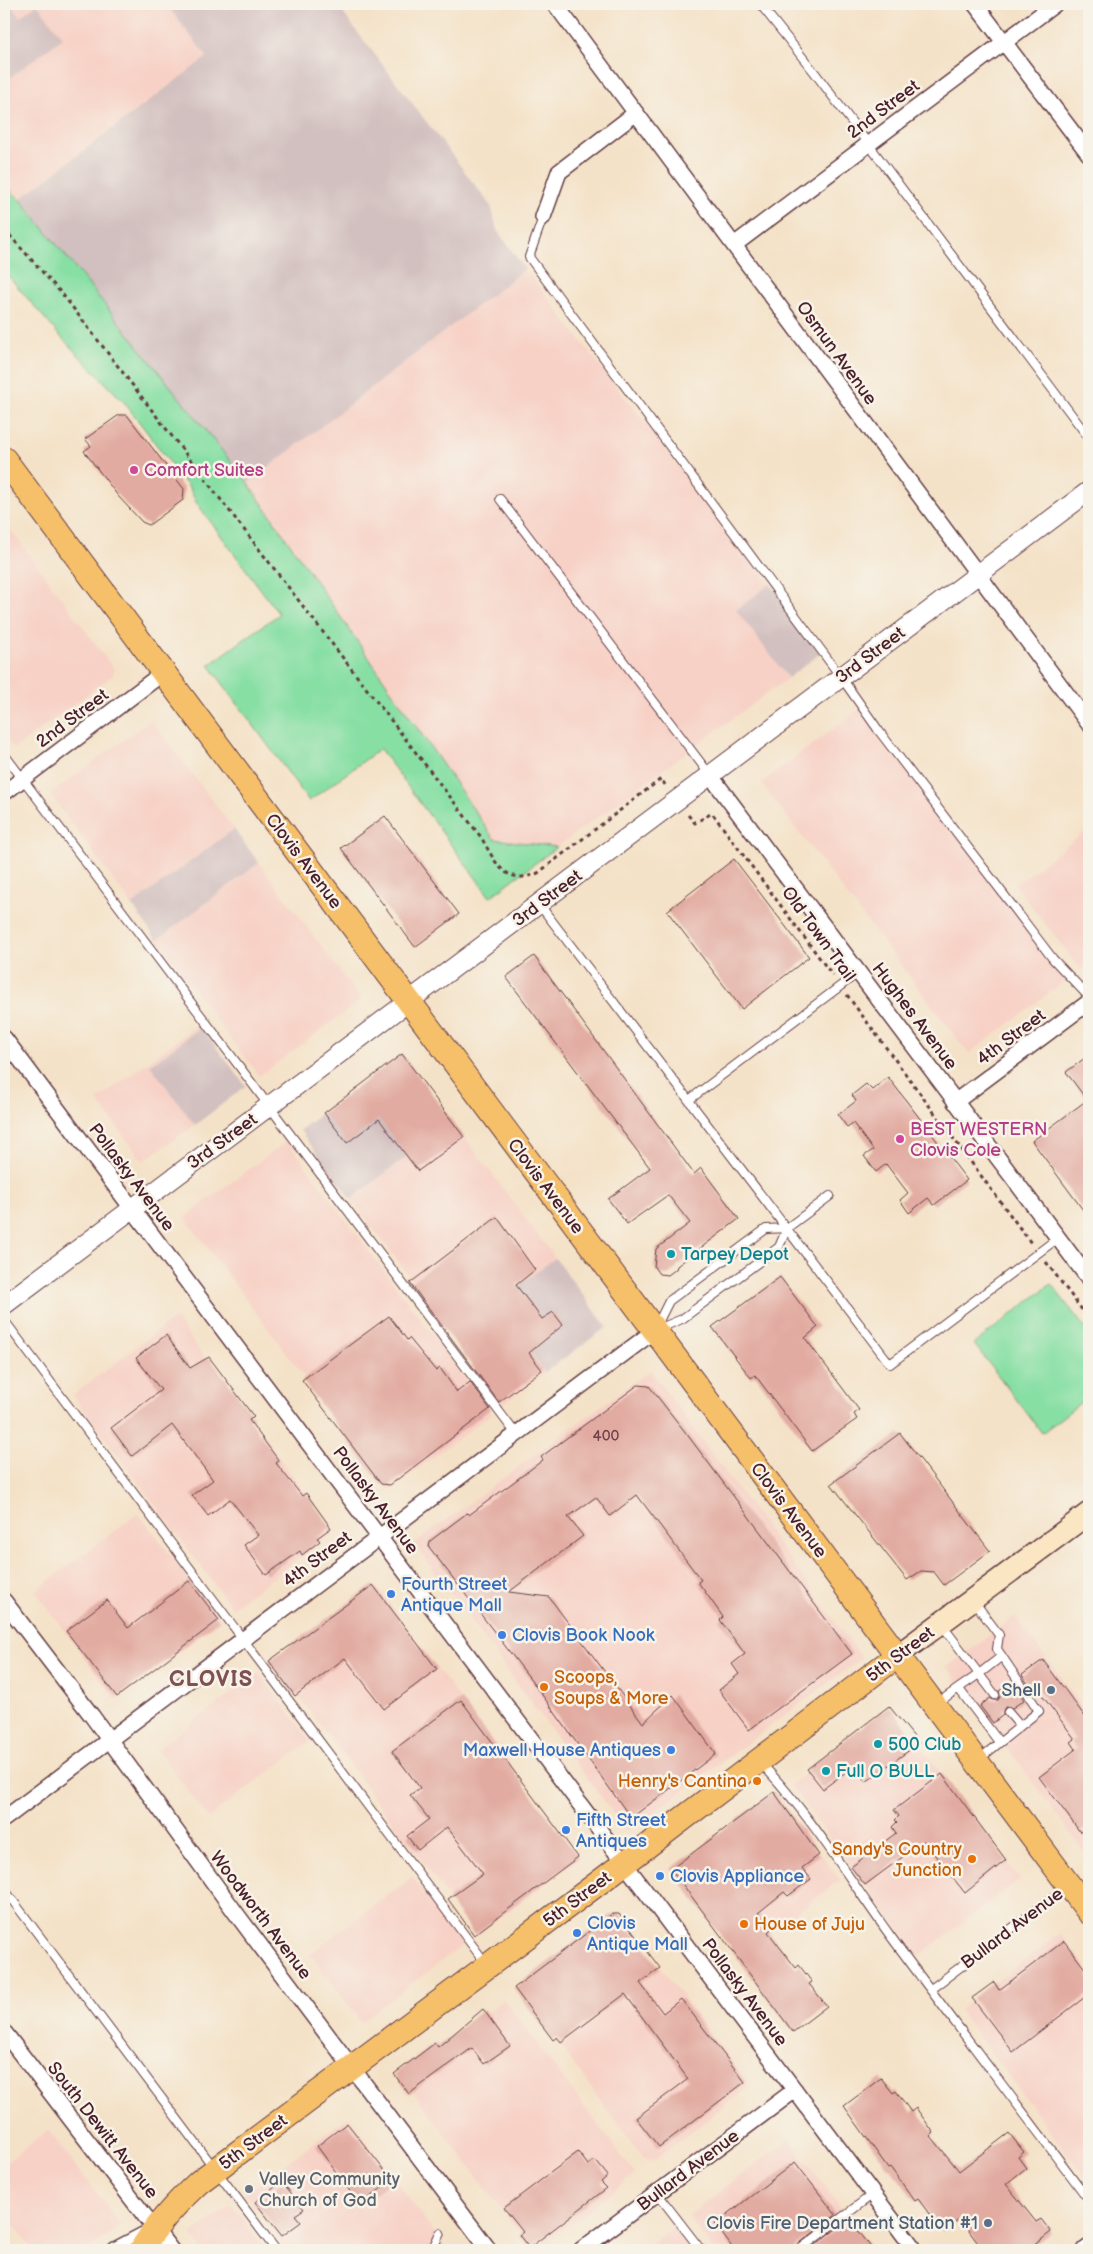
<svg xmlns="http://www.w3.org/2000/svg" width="1093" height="2254" font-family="'Balsamiq Sans',sans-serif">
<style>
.built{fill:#f7d1c6}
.industrial{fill:#d2bfbf}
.green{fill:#87dfa4;stroke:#687f68}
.building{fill:#e2aba1}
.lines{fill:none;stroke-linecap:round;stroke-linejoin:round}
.service-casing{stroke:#643c43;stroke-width:10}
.minor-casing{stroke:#643c43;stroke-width:18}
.tertiary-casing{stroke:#643c43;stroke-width:21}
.secondary-casing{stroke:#643c43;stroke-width:24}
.primary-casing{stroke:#643c43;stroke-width:26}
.path{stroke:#643c43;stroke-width:3;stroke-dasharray:4 4;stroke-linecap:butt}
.service{stroke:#fff;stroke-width:8}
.minor{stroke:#fff;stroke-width:15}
.tertiary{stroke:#fff;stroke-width:19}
.secondary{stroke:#fbe6c4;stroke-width:21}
.primary{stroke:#f6c06b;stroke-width:24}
.hotel-dot{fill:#d1479c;stroke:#f7f3e8;stroke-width:2}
.culture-dot{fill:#0f9aa8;stroke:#f7f3e8;stroke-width:2}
.shop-dot{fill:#3f7fe0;stroke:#f7f3e8;stroke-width:2}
.food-dot{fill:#e8710a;stroke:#f7f3e8;stroke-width:2}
.service-dot{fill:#5c6f8a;stroke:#f7f3e8;stroke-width:2}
.worship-dot{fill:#6b7280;stroke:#f7f3e8;stroke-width:2}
.labels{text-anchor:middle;stroke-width:5;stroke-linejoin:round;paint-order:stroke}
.number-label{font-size:15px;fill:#704248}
.street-label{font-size:18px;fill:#4a1f2b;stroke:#f7f3e8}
.hotel-label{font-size:18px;fill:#b23c85;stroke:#f7f3e8;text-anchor:start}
.culture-label{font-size:18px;fill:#0d838f;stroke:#f7f3e8;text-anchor:start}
.shop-label{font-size:18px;fill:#366cbe;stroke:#f7f3e8;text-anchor:start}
.food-label{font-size:18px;fill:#c56008;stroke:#f7f3e8;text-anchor:start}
.service-label{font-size:18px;fill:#4e5e75;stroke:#f7f3e8;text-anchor:end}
.worship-label{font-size:18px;fill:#5b616d;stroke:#f7f3e8;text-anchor:start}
.district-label{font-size:22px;font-weight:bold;letter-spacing:1px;fill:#7f5054;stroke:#f7f3e8}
</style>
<rect width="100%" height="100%" fill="#f7f3e8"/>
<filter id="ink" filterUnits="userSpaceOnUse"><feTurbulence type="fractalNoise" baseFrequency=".02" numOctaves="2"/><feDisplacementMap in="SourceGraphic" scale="10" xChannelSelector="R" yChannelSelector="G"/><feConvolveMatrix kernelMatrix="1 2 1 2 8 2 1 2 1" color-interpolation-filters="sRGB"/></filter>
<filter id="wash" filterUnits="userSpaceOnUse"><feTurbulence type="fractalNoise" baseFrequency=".0096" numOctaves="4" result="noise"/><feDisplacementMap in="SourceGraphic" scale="20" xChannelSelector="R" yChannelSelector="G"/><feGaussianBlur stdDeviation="1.12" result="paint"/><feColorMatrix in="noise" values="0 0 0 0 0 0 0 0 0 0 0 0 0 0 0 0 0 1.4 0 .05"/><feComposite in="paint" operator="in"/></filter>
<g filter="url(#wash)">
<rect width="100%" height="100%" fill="#f4e2c8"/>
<path class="built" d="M10 4H166L207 57 20 199 4 186V82L63 38 20 17Z
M525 269 770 584 737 611 788 678 557 847 494 840 248 483Z
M4 521 114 669 113 675 14 749 4 734Z
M864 706 1070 977 969 1054 761 783Z
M151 720 234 829 132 905 50 794Z
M1089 829V963L1081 970 1015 885Z
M259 863 360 998V1001L259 1076 157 940Z
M199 1024 201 1027 150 1065 195 1125 143 1161 97 1100Z
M453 1122 555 1258 495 1304 545 1372 505 1403 351 1199Z
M287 1141 491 1414 389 1490 186 1219V1216Z
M175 1318 334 1531 232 1608 73 1395Z
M650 1370 862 1658 627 1832 414 1544Z
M138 1513 221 1620 116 1700 35 1591Z
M375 1585 579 1858 477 1935 273 1662Z
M1015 1616 1089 1716V1858L947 1667Z
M259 1673 310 1741 208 1818 157 1749Z
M892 1708 1020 1879 919 1956 790 1785Z
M777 1795 840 1880 738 1957 674 1872Z
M412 1877 463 1945 361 2022 310 1954Z
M620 1913 750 2086 654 2160 644 2159 518 1989Z
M1061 1933 1089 1971V2183L959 2010Z
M504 2000 635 2174 536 2250H532L402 2076Z
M348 2117 447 2250H287L245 2194Z
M48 2130 121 2225 88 2250H33L4 2212V2164Z
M789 2139 873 2250H713L688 2216Z
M232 2204 266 2250H203L191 2235Z
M674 2227 692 2250H643Z"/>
<path class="industrial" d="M4 4H10L20 17 37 4 63 38 4 82Z
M166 4H336L491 206 497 230 525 269 248 483 20 199 207 57Z
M770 584 822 652 788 678 736 610Z
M234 829 259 863 157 940 132 905Z
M201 1027 246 1086 195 1125 150 1065Z
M402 1054 453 1122 351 1199 300 1130Z
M555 1258 607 1327 545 1372 494 1304Z"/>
<path class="green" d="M4 186 20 199 248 483 494 839 557 847 490 897 380 749 309 801 209 665 279 614 196 502 190 489 124 402 60 336 4 271Z
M1051 1284 1089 1333V1396L1042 1433 974 1344Z"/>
<g id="blocks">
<path class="building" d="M119 415H127L184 489 183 500 149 525 142 522 118 496 84 451 91 446 85 439Z
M385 816 459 914 415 947 341 848Z
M734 859 809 957 742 1009 667 911Z
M534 956 694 1174 701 1168 739 1219 677 1266 676 1269 668 1275 659 1274 654 1267 656 1249 690 1223 668 1195 627 1224 608 1199 650 1168 506 977Z
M402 1054 464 1137 418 1171 379 1119 347 1143 324 1113Z
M1089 1055V1218L1032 1141 1087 1100 1066 1072Z
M888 1077 967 1180 934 1205 928 1198 909 1213 900 1200 908 1193 886 1164 876 1172 864 1156 873 1150 853 1123 847 1127 838 1115 856 1101 852 1095 866 1084 872 1090Z
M497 1217 535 1270 516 1285 542 1319 553 1312 563 1325 529 1353 542 1370 499 1402 410 1283Z
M780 1277 818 1327 805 1338 859 1410 854 1414 857 1419 812 1451 755 1375 751 1378 712 1327Z
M389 1316 407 1340 409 1338 436 1371 440 1368 457 1392 470 1382 490 1409 390 1485 381 1484 302 1380Z
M166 1335 190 1368 209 1357 254 1417 249 1420 279 1461 276 1463 302 1496 306 1493 331 1528 317 1538 320 1541 302 1555 300 1551 266 1575 244 1545 258 1535 230 1499 208 1516 192 1495 213 1480 172 1425 132 1456 111 1428 161 1390 136 1358Z
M638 1385 649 1386 686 1433 852 1654 749 1730 719 1690 739 1674 732 1664 745 1654 720 1620 723 1617 698 1582 701 1580 637 1495 610 1516 596 1497 568 1517 583 1536 509 1592 549 1597 643 1723 673 1695 716 1754 631 1818 532 1681 429 1547 430 1541 467 1513 469 1515 515 1481 543 1460 541 1457Z
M900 1433 990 1551 944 1585 934 1572 921 1571 907 1580 831 1484Z
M189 1581 219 1620 117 1697 66 1631 107 1600 128 1628Z
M373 1585 437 1669 384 1709 345 1658 295 1696 269 1661Z
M1043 1660 1089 1722V1825L1080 1832 1039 1777 1076 1749 1071 1742 1075 1739 1038 1690 1034 1693 1022 1675Z
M1012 1682 1024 1700 1012 1708 1005 1707 1003 1711V1715L993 1723 980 1706 990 1698 993 1700H998L1000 1697 999 1691Z
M461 1700 578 1857 474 1935 448 1899 483 1874 447 1827 418 1850 407 1836 429 1819 410 1795 420 1788 392 1751Z
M889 1706 919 1743 866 1782 854 1766 823 1789 807 1769Z
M942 1774 1006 1860 965 1893 924 1841 865 1885 851 1867 896 1833 892 1827 897 1822 895 1820 899 1816 894 1810Z
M774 1792 819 1855 802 1868 811 1879 788 1896 784 1892 758 1913 771 1929 768 1932 796 1968 799 1965 812 1982 809 1984 827 2006 793 2032 671 1869Z
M612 1914H619L660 1968 640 1983 663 2013 681 1999 745 2082 659 2147 636 2118 688 2079 625 1994 561 2042 557 2037 553 2040 514 1988Z
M1064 1941 1089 1974V1994L1013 2052 972 1998 994 1982 999 1990Z
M483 2009 510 2046 484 2064 472 2048 409 2094 394 2074 435 2043 438 2047Z
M881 2078 893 2093 896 2091 911 2112 916 2108 934 2133 931 2136 959 2171 1009 2133 1024 2152 1018 2157 1026 2168 1006 2184 1036 2222 1041 2219 1051 2232 1028 2250H983L960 2219 943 2232 918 2199 915 2201 890 2167 888 2168 844 2106Z
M347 2123 392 2180 360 2205 317 2146Z
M578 2152 588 2165 595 2160 608 2176 601 2182 607 2188 529 2248 519 2235 523 2232 504 2208Z
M795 2162 836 2215 796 2246 793 2250H734L715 2224Z
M282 2182 304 2209 295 2215 301 2222 282 2236 255 2202Z
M852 2222 873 2250H808L843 2224 845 2228Z"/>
</g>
</g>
<g filter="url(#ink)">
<use href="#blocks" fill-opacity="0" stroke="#643c43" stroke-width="1"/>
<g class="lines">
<g class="service-casing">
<path id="service" d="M760 4 815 73 1089 438
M543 217 529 257 841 677 879 731 1053 959 1089 997
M500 499 710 775
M4 754 516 1434
M539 904 890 1364 1058 1238
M689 1100 859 972
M4 1320 487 1965
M656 1327 669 1301 766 1229 787 1228
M658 1329 682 1319 779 1247 787 1228 830 1196
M973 1600 999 1635 997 1649 1039 1711 978 1760
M959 1689 999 1742
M995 1695 979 1674 1002 1656
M936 1704 979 1674 942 1625
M1008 1712 1020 1726
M760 1762C810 1814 847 1876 889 1934 955 2024 1023 2111 1089 2200
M4 1889 276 2250
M931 1989 1067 1887
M657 2193 701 2250
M432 2250 440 2233
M799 2250 873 2194"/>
</g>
<g class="minor-casing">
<path id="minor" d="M555 4 1089 724
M975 4 1089 154
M543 217 559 172 636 113
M734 245 1055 4
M710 775 1089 1279
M4 793 164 672
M4 1038 915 2250
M955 1102 1089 1002
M4 1601 92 1716 238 1916 489 2250
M4 1819 654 1331
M4 2032 171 2250
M115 2250 151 2231
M581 2250 795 2090
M1085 2250 1089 2247"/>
</g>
<g class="tertiary-casing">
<path id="tertiary" d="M4 1305 1089 491"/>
</g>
<g class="secondary-casing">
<path id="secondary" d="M898 1655 1089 1513"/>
</g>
<g class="primary-casing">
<path id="primary" d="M4 459 1089 1912
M141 2250C157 2224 176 2203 199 2182L601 1881 898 1655"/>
</g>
<path class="path" d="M4 229 63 295 481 837C495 861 504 887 538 873L661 779 666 786
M688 815 695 823 712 813 833 976
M847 995 1031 1243
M1046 1262 1089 1319"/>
<use href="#service" class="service"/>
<use href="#minor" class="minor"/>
<use href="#tertiary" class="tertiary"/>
<use href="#secondary" class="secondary"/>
<use href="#primary" class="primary"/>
</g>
</g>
<g class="hotel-dot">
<circle cx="134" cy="470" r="5"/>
<circle cx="900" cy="1139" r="5"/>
</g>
<g class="culture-dot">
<circle cx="671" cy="1254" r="5"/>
<circle cx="878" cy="1744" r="5"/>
<circle cx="826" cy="1771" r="5"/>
</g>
<g class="shop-dot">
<circle cx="391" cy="1594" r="5"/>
<circle cx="502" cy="1635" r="5"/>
<circle cx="671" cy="1750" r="5"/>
<circle cx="566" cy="1830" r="5"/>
<circle cx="660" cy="1876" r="5"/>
<circle cx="577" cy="1933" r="5"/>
</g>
<g class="food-dot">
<circle cx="544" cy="1687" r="5"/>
<circle cx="757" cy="1781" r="5"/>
<circle cx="972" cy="1859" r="5"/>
<circle cx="744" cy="1924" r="5"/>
</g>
<g class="service-dot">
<circle cx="1051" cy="1690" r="5"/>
<circle cx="988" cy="2223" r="5"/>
</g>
<circle class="worship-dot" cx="249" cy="2189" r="5"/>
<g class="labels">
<g class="number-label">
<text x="606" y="1441">400</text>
</g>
<g class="street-label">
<text transform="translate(883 109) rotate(-37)" y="6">2nd Street</text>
<text transform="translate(837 353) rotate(54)" y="6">Osmun Avenue</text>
<text transform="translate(870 655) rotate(-37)" y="6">3rd Street</text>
<text transform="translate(72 718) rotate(-37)" y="6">2nd Street</text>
<text transform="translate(304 861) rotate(53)" y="6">Clovis Avenue</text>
<text transform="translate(547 898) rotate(-37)" y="6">3rd Street</text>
<text transform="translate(819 934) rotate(54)" y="6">Old Town Trail</text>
<text transform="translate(915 1016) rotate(53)" y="6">Hughes Avenue</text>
<text transform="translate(1011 1037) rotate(-37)" y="6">4th Street</text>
<text transform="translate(222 1141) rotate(-36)" y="6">3rd Street</text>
<text transform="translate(132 1177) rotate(53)" y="6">Pollasky Avenue</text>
<text transform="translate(546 1186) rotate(53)" y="6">Clovis Avenue</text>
<text transform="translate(376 1500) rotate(53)" y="6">Pollasky Avenue</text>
<text transform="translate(789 1510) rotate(53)" y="6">Clovis Avenue</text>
<text transform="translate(317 1559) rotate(-37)" y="6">4th Street</text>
<text transform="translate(900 1654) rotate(-37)" y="6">5th Street</text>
<text transform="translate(577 1899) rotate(-37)" y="6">5th Street</text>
<text transform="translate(261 1915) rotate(53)" y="6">Woodworth Avenue</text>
<text transform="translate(1012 1928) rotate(-37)" y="6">Bullard Avenue</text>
<text transform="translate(745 1992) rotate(53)" y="6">Pollasky Avenue</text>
<text transform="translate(103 2130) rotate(52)" y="6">South Dewitt Avenue</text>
<text transform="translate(253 2142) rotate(-37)" y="6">5th Street</text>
<text transform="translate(688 2170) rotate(-37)" y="6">Bullard Avenue</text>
</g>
<g class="hotel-label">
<text x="144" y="476">Comfort Suites</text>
<text x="910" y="1135">BEST WESTERN<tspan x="910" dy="21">Clovis Cole</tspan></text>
</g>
<g class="culture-label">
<text x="681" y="1260">Tarpey Depot</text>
<text x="888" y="1750">500 Club</text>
<text x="836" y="1777">Full O BULL</text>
</g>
<g class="shop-label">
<text x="401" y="1590">Fourth Street<tspan x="401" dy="21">Antique Mall</tspan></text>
<text x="512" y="1641">Clovis Book Nook</text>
<text x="661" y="1756" text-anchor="end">Maxwell House Antiques</text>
<text x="576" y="1826">Fifth Street<tspan x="576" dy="21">Antiques</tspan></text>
<text x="670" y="1882">Clovis Appliance</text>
<text x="587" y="1929">Clovis<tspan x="587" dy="21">Antique Mall</tspan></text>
</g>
<g class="food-label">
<text x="554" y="1683">Scoops,<tspan x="554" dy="21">Soups &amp; More</tspan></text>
<text x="747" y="1787" text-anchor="end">Henry's Cantina</text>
<text x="962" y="1855" text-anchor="end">Sandy's Country<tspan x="962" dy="21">Junction</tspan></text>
<text x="754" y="1930">House of Juju</text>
</g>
<g class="service-label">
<text x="1041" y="1696">Shell</text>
<text x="978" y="2229">Clovis Fire Department Station #1</text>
</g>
<g class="worship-label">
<text x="259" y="2185">Valley Community<tspan x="259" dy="21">Church of God</tspan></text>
</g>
<g class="district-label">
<text x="211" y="1686">CLOVIS</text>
</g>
</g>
<rect width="1093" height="2254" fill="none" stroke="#f7f3e8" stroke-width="20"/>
</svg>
